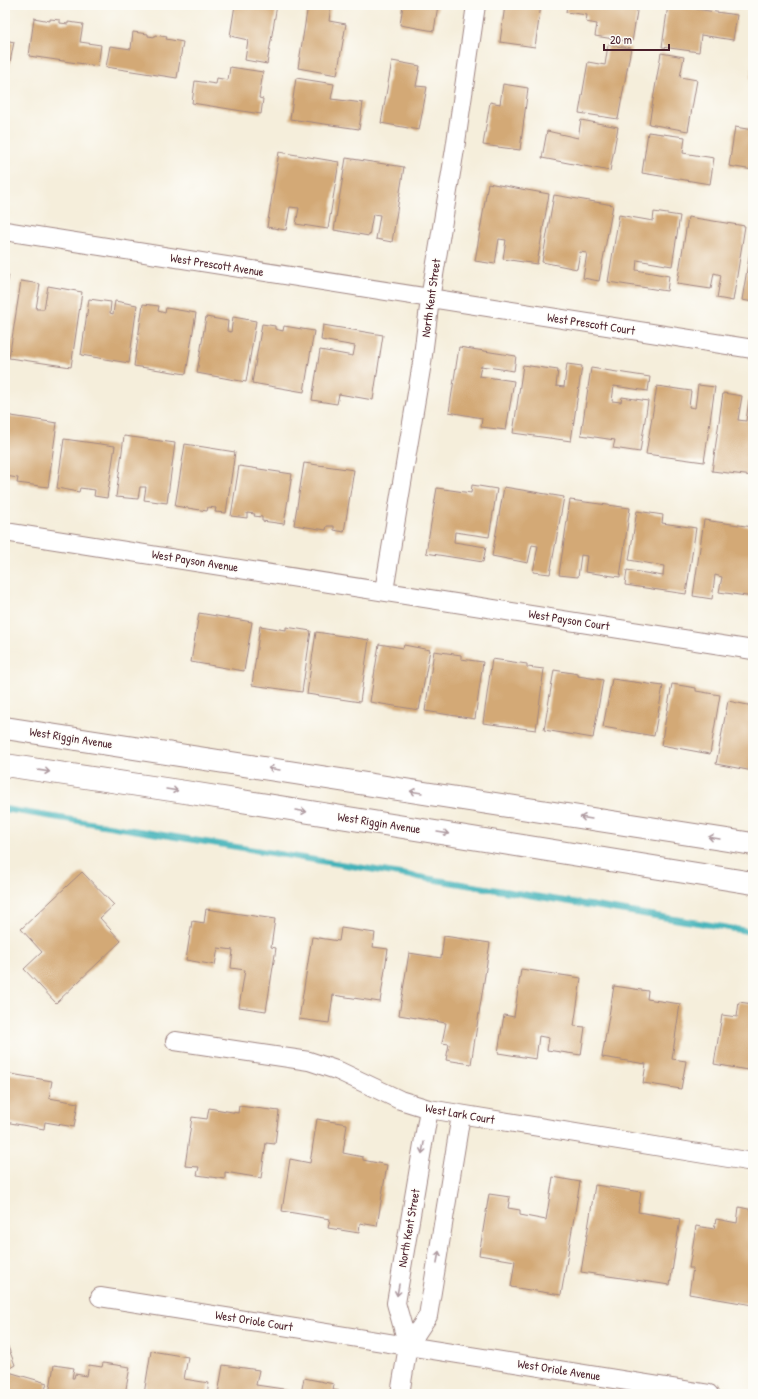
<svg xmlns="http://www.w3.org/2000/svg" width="758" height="1399" font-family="'Patrick Hand',sans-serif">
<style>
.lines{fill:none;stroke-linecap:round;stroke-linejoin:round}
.stream{stroke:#42b2b9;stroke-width:6}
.building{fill:#d3a976}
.minor-casing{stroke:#a08683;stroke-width:20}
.secondary-casing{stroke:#a08683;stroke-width:24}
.minor{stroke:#fff;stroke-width:18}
.secondary{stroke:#fff;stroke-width:22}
.oneway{stroke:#ae9aa0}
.labels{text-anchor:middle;stroke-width:3;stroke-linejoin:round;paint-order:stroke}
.street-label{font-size:12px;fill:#4a1f2b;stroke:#fdfcf7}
</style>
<rect width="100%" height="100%" fill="#fdfcf7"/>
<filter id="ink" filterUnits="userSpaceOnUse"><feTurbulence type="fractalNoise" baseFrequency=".025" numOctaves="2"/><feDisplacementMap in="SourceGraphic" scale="8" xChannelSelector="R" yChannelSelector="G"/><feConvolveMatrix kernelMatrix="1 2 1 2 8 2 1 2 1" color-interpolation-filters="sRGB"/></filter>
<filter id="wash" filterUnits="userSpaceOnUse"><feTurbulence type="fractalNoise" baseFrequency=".012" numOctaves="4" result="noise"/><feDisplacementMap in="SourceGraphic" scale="16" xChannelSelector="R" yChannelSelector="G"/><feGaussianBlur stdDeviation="0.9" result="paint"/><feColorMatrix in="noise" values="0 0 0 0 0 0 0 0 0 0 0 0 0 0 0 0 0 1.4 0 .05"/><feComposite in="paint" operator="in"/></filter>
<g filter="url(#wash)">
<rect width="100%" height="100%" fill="#f5eedb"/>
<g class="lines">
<path class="stream" d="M5 809 753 932"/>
</g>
<g id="blocks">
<path class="building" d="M235 5H277L267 64 245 60 248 40 230 36Z
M308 5H331L329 21 346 24 337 75 298 68Z
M403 5H438L434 31 400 25Z
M505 5H541L535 47 500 42Z
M567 5H638L632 42 595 36 597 24 586 22 587 15 566 12Z
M668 5 737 15 733 40 701 35 699 52 662 47Z
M719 5H739V9Z
M34 18 50 21V19L60 20V23L68 24V22L83 24 80 42 101 45 98 66 29 56Z
M133 32 148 34V36L155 37V35L167 37 166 39 183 42 177 78 106 67 110 46 131 49Z
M5 40 14 42 9 67H5Z
M608 45 631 48 618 119 579 113 588 62 605 65Z
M661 53 684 57 680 77 697 80 688 131 649 124Z
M392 61 420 66 416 86 427 87 419 130 381 123Z
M752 66H753V81L750 80Z
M230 67 263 72 259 98 263 99 261 114 192 103 195 81 216 84 217 78 228 80Z
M296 78 334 84 331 99 363 103 359 129 290 119Z
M503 84 528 88 520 150 483 145 490 102 500 104Z
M581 120 618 127 610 171 542 158 547 131 578 138Z
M735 127 753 130V170L729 166Z
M648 132 685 137 683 153 714 158 710 184 642 173Z
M279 152 339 162 328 229 296 224 299 208 290 207 286 230 267 227Z
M346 158 404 167 392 242 376 239 380 215 373 214 369 236 334 230Z
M488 183 549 194 537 264 503 259 506 240 499 239 495 264 475 261Z
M554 195 613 205 599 281 583 278 587 253 580 252 577 269 542 262Z
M654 212 680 216 672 266 637 260 636 270 669 276 667 291 608 282 619 215 653 221Z
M688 217 745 226 733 301 717 298 721 275 714 273 711 289 677 284Z
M752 239H753V302L742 300Z
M5 275H9L6 290H5Z
M21 281 40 284 36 309H44L48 286 82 292 71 367 9 358Z
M89 299 111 302 110 313 113 314 115 301 137 305 129 363 81 355Z
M5 300H8L6 315H5Z
M143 304 159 306 158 311 165 313 166 308 196 313 186 374 134 366Z
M206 317 228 321 227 331 231 332 233 317 256 321 246 382 197 373Z
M262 324 275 326V329L283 331 284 326 314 331 304 392 252 383Z
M323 325 383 335 373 400 339 394 337 404 312 400 320 350 353 356 355 346 321 340Z
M459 347 516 356 514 371 481 366 479 376 514 381 506 430 481 427 482 418 449 412Z
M567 364 582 366 571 441 513 433 523 365 558 370 556 386 564 387Z
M591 368 650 377 648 391 614 386 612 401 621 402 622 397 648 401 640 452 613 448 615 440 581 435Z
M698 385 715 387 704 462 646 454 657 386 691 391 689 407 695 408Z
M723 393 742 396 738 420 746 421 749 400H753V476L712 471Z
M5 415 57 423 48 487 17 483 18 478 5 476Z
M124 436 175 443 167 503 144 500 146 487H140L138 499 116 497Z
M64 439 115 446 107 498 94 496 95 490 80 488 79 492 57 488Z
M185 444 235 452 226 513 215 512 216 508 208 507 207 511 175 506Z
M304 463 354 470 344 532 334 530V526H327L326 530 294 525Z
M239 466 292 474 284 524 262 521V517L254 516 255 514 247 513V518L231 516Z
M472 485 497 489 489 537 455 532 454 542 486 547 483 562 426 553 437 488 471 493Z
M504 487 564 497 550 574 533 572 538 546 532 545 528 563 492 556Z
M570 500 630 508 620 577 585 572 587 556 581 555 578 577 559 575Z
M637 511 663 515 662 523 696 528 686 594 625 585 627 570 663 576 664 566 629 560Z
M704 520 753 527V597L719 592 722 577 715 575 712 599 693 596Z
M199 613 252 622 244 671 191 662Z
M260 626 286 630V627L311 631 302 692 252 685Z
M316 632 369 640 360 702 307 694Z
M379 644 403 648 404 645 430 650 419 710 370 702Z
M434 651 461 655V659L483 662 475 719 425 711Z
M492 659 527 664V667L544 669 536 730 483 723Z
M554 670 578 674V676L603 680 593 738 544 730Z
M612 679 663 686 654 736 603 727Z
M672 684 696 688V691L720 695 710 754 661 745Z
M728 701 753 706V771L716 764Z
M82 872 114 905 100 918 121 941 56 1003 24 969 42 952 21 929Z
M206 909 275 919 271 947 276 948 266 1011 239 1007 245 970 231 968 233 950 218 948 215 965 186 960 192 921 204 923Z
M341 928 375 933 373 947 388 949 380 1002 333 995 329 1023 299 1019 312 937 339 941Z
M444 936 490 943 471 1064 446 1060 449 1044 442 1043 446 1023 399 1015 409 953 441 958Z
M521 969 581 978 574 1026 585 1027 581 1055 547 1050 549 1038 539 1036 536 1059 498 1053 504 1015 514 1017Z
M614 986 648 991 647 999 680 1004 672 1059 686 1061 681 1089 643 1083 646 1064 602 1057Z
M739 1002 753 1004V1071L714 1064 722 1015 737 1017Z
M5 1073 52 1081 49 1098 78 1103 74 1127 45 1122 44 1129 5 1122Z
M239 1106 279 1111 275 1144 266 1143 261 1178 225 1172V1179L197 1175 199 1167 185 1166 192 1117 207 1119 209 1108 238 1113Z
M317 1119 347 1124 343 1153 363 1157V1160L387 1165 377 1226 360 1223 359 1233 328 1228 330 1219 282 1211 290 1159 310 1163Z
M553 1177 580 1182 561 1295 511 1287 515 1261 479 1255 489 1194 510 1197 508 1208 520 1210V1215L546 1220Z
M595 1185 641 1192 638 1212 680 1219 670 1285 581 1272Z
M739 1207 753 1210V1305L689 1294 693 1268H689L696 1226 714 1229 716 1219 737 1223Z
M5 1339 15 1365 5 1371 47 1383 44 1394H5Z
M151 1351 188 1357 184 1379 209 1383 207 1394H144Z
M103 1363 130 1367 125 1394H49L54 1365 74 1368 72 1378H74L75 1374 87 1376 89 1365 102 1367Z
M223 1365 259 1370 256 1385 290 1390 289 1394H218Z
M304 1378 334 1384 333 1390 339 1391 338 1394H301Z"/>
</g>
</g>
<g filter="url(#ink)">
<use href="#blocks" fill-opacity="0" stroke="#a08683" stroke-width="1"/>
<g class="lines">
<g class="minor-casing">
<path id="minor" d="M5 231 753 349
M5 532 753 650
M384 591 422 363 430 299 455 149 476 5
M175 1041 309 1061 339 1071 400 1100 429 1109 753 1162
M100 1297 709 1394
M408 1346 396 1303 429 1109
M400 1394 408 1346 428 1316 461 1115"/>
</g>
<g class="secondary-casing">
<path id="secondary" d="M5 728 753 844
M5 765 185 792 753 883"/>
</g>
<use href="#minor" class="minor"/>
<use href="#secondary" class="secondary"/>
</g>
<defs><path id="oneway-shaft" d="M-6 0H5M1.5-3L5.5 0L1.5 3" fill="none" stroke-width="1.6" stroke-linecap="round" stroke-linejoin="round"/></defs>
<g class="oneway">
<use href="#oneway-shaft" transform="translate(274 769) rotate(-171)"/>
<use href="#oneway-shaft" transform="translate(44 771) rotate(8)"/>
<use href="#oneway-shaft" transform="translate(172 790) rotate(9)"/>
<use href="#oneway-shaft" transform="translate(416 792) rotate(-171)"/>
<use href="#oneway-shaft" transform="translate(301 811) rotate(9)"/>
<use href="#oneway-shaft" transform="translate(586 818) rotate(-171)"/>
<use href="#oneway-shaft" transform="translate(443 833) rotate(9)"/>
<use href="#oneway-shaft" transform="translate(714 838) rotate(-171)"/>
<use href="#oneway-shaft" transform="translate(423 1148) rotate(100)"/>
<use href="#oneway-shaft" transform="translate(438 1257) rotate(-80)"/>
<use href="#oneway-shaft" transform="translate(398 1290) rotate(100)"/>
</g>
</g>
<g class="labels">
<g class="street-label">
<text transform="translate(217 265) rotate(9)" y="4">West Prescott Avenue</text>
<text transform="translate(431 298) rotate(-82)" y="4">North Kent Street</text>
<text transform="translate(591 324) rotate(9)" y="4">West Prescott Court</text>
<text transform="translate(195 561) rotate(9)" y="4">West Payson Avenue</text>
<text transform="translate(569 620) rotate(9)" y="4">West Payson Court</text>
<text transform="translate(71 738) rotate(9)" y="4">West Riggin Avenue</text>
<text transform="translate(379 823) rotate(9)" y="4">West Riggin Avenue</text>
<text transform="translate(460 1114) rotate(10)" y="4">West Lark Court</text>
<text transform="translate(409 1228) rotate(-80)" y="4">North Kent Street</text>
<text transform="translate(254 1321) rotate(9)" y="4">West Oriole Court</text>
<text transform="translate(559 1370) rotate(9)" y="4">West Oriole Avenue</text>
</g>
</g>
<rect width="758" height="1399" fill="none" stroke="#fdfcf7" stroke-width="20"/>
<path d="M604 44v6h65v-6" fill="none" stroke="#4a1f2b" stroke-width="2"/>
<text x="610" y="44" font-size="12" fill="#4a1f2b" stroke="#fdfcf7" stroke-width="3" paint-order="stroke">20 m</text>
</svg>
